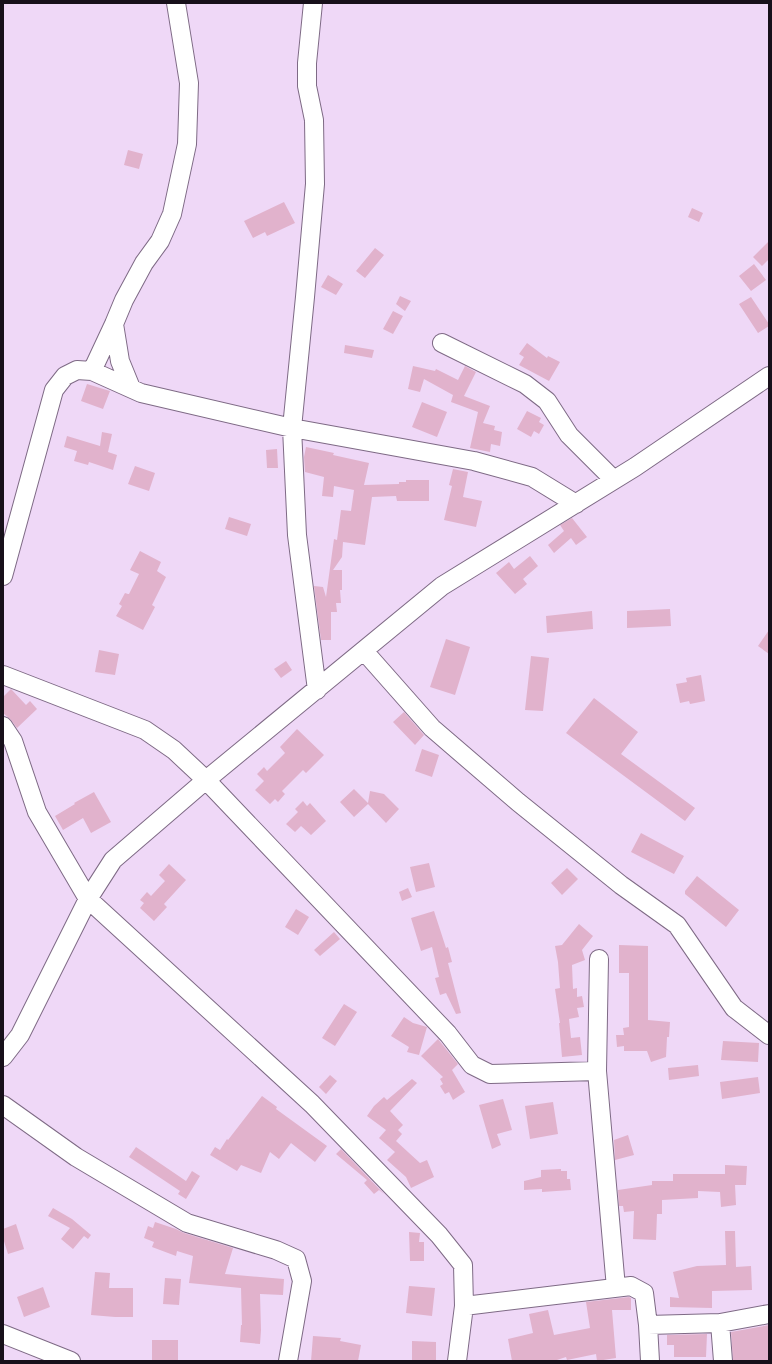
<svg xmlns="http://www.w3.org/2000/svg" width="772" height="1364" font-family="Overpass,sans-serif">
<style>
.building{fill:#e1b2cc}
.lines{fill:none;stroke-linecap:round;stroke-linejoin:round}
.minor-casing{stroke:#7e6a85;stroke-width:20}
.minor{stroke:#fff;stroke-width:18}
</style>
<rect width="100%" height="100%" fill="#efd8f7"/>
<path class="building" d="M128 150 143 154 139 169 124 165Z
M284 202 295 223 267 236 265 232 253 238 244 221Z
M692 208 703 213 699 222 688 217Z
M769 241V259L762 266 753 257Z
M375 248 384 255 365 278 356 271Z
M754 264 766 280 751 291 739 276Z
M328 275 343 284 336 295 321 287Z
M400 296 411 301 405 311 396 304Z
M751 297 769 324V326L758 333 739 304Z
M393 311 403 316 393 334 383 329Z
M527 343 547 358 548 356 560 362 549 381 519 365 524 357 519 354Z
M345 345 374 350 372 358 344 353Z
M413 366 435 371 436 369 458 380 465 366 476 372 464 396 490 406 483 423 495 426 494 430 502 432 500 446 491 444 490 452 470 448 478 412 451 402 453 395 424 379 420 392 408 389Z
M87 384 110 391 103 409 81 401Z
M422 402 447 412 437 437 412 427Z
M527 411 541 418 539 422 544 425 539 434 534 431 531 437 517 429Z
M102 432 112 434 108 452 117 455 113 470 89 462 88 465 74 461 77 451 64 447 67 436 100 446Z
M306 447 334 453 333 455 369 463 364 485 399 484V482H406V480H429V501H397L396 496 372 497 365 545 343 542 342 557 333 570H342V590H340L341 603H336L337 612H331V640H321L314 586 323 587 326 597 334 539 337 540 341 510 351 511 354 490 334 486 333 497 322 496 324 477 305 472 304 457Z
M277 449 278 468H267L266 450Z
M135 466 155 473 149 491 128 484Z
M453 469 468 472 463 497 482 501 476 527 444 520 452 486 449 485Z
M229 517 251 524 247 536 225 529Z
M572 518 587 537 576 545 571 538 554 553 548 545 564 531 560 525Z
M140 551 161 562 157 571 166 577 152 605 155 607 143 630 116 616 122 606 119 604 125 593 128 594H129L139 574 130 570Z
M530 556 538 566 523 579 527 584 515 594 496 573 509 562 514 569Z
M670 609 671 626 627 628V611Z
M592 611 593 629 547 633 546 616Z
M769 630V654L758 646Z
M446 639 470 647 455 695 430 687Z
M99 650 119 654 115 675 95 672Z
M531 656 549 658 543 711 525 710Z
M286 661 292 670 281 678 274 669Z
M701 675 705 701 690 704 689 701 680 703 676 684 687 682 686 678Z
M11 689 26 705 30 701 37 709 17 728 11 720 3 713V697Z
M594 698 638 732 621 754 695 808 685 821 566 733Z
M404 712 424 735 415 745 393 722Z
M297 729 324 755 306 773 303 770 282 791 285 794 278 802 275 799 270 804 255 790 264 781 257 774 264 767 267 771 285 753 280 747Z
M422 749 439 755 432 777 415 771Z
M354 789 368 803 370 791 384 794 399 809 386 823 368 804 354 817 340 802Z
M94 792 111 822 91 833 83 818 63 830 55 816 75 804 74 803Z
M303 801 307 806 310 803 326 821 311 835 301 826 295 832 286 824 298 812 295 809Z
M641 833 684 856 674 874 631 852Z
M429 863 435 887 416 892 410 867Z
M169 864 186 880 164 904 167 907 154 921 140 908 144 903 140 900 147 892 151 896 165 881 159 875Z
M567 868 578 879 562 895 551 883Z
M697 876 739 910 726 927 685 894V891Z
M408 888 412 897 402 901 399 892Z
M296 909 309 917 298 935 285 927Z
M434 911 446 948 448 947 452 962 448 963 461 1013 456 1014 446 993 440 995 435 978 439 977 432 947 421 951 411 918Z
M579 924 593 936 582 950 585 960 572 965 573 989 577 988V997L582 996 584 1007 577 1008 579 1017 569 1019 571 1038 580 1037 582 1055 562 1057 559 1023H560L555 989 560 988 558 962 555 946 562 945Z
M334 932 340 939 320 956 314 950Z
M619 945 648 946V1020L670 1022 669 1037H667L666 1057 651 1062 647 1051H624V1046L617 1047 616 1035H624L623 1028 629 1027V973H619Z
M344 1004 357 1012 335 1046 322 1038Z
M404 1017 413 1023 427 1027 419 1055 407 1052 409 1047 391 1036Z
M438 1039 458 1064 452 1070 465 1092 453 1100 449 1092 445 1094 440 1086 443 1084 440 1079 443 1077 421 1056Z
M723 1041 759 1043 758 1062 721 1060Z
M698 1065 699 1076 669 1080 668 1068Z
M330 1075 337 1081 326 1094 319 1087Z
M758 1077 760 1093 722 1099 720 1082Z
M412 1079 417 1083 390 1111 403 1125 398 1130 402 1134 396 1141 420 1163 427 1160 434 1177 411 1188 406 1177 387 1160 395 1152 379 1138 386 1130 367 1116 374 1106 384 1097 387 1100Z
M262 1096 277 1107 276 1109 327 1146 315 1162 291 1143 279 1159 270 1152 261 1173 241 1165 237 1171 210 1155 215 1147 220 1150 227 1139 228 1140Z
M503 1099 512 1130 497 1134 501 1145 492 1149 479 1105Z
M553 1102 558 1134 530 1139 525 1106Z
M628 1135 634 1155 615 1160 614 1140Z
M136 1147 186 1181 192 1171 200 1176 186 1199 178 1194 180 1191 129 1157Z
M341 1149 384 1194 379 1190 374 1194 364 1183 367 1180 336 1154Z
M725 1165 747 1166 746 1185H735L736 1205 721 1207 720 1192 698 1191V1198L662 1200V1214H657L656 1240 633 1239 634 1211 624 1212 623 1206H619L618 1190 652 1185V1181H673V1174H725Z
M561 1169V1171H567V1179H570L571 1190 542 1192V1189L524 1190V1181L541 1177V1170Z
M53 1208 72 1219 91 1235 88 1239 84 1236 73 1249 61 1239 70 1228 48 1216Z
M155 1222 176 1229 184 1233 233 1248 225 1274 284 1279 283 1295 260 1294 261 1330 260 1344 240 1342 241 1325H242L241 1288 189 1283 193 1256 177 1251 176 1256 152 1247 154 1242 144 1238 148 1226 153 1228Z
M16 1224 24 1249 8 1254 3 1238V1229Z
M725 1231H735L736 1267 751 1266 752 1290 712 1291V1308L670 1307V1297L679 1298 673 1272 697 1266 726 1265Z
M409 1232 420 1233 419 1242H424V1261H410Z
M95 1272 110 1273 109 1288H133V1317H115L91 1315Z
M165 1278 181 1279 179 1305 163 1304Z
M409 1286 435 1288 432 1316 406 1313Z
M43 1287 50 1307 24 1317 17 1297Z
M629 1297 631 1298V1310H612L616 1358 597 1361 596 1354 567 1360 566 1357 554 1361H512L508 1339 533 1333 529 1314 548 1310 554 1335 590 1328 586 1302Z
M769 1325V1361H733L731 1332Z
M707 1334 706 1357H674V1345H667V1335Z
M313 1336 341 1338 340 1341 361 1345 358 1361H311Z
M152 1340H178V1361H152Z
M412 1341 436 1342V1361H412Z"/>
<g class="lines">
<g class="minor-casing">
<path id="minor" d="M313 3 307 63V86L314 120 315 184 305 297 292 428 297 535 317 690
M114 324 120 361 131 388
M442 343 525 384 547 401 569 435 614 480
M92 371 114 324 124 300 144 263 160 241 172 214 187 144 189 83 176 3
M3 576 54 390 65 376 77 370 92 371 141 393 292 428 474 461 532 477 576 504
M364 651 432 728 518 802 621 885 677 925 734 1008 769 1035
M3 675 145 730 174 750 206 780 448 1034 472 1065 490 1074 597 1071
M3 726 13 741 37 812 88 899 312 1104 439 1235 463 1265 464 1306 457 1361
M599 959 597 1071 616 1288
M3 1057 20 1035 88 899 113 860 206 780 442 586 635 467 769 376
M3 1105 76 1157 187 1223 276 1250 296 1259 302 1281 288 1361
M464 1306 631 1286 644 1293 648 1325 650 1361
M720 1323 723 1361
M648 1325 720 1323 769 1314
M3 1334 71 1361"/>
</g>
<use href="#minor" class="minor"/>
</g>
<rect width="772" height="1364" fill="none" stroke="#17101a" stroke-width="8"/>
</svg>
